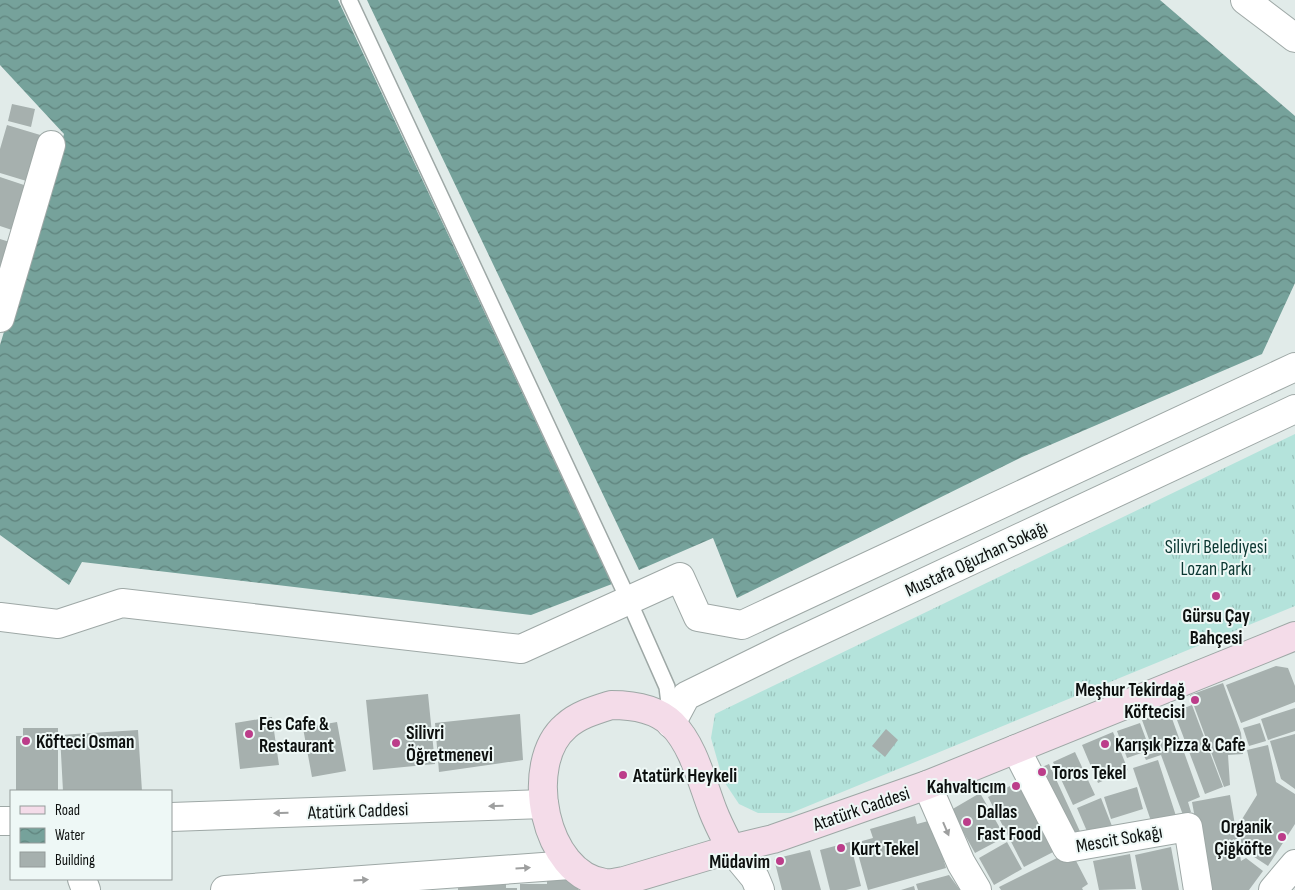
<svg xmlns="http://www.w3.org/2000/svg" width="1295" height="890" font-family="'Sofia Sans Condensed',sans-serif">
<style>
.grass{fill:url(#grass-tufts)}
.water{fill:url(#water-waves)}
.building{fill:#a6b0ae}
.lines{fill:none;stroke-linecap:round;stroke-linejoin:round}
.lane-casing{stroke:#9ea8a6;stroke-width:18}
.street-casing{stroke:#9ea8a6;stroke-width:30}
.secondary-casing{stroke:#9ea8a6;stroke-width:30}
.lane{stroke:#fff;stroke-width:15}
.street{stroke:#fff;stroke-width:28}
.secondary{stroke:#f4dce9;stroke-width:28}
.oneway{fill:#9e9f9f}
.poi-dot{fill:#bc3d8a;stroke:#eef8f6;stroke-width:2}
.labels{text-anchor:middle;stroke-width:4;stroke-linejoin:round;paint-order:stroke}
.park-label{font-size:19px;fill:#0b3732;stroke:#eef8f6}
.street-label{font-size:19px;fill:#0d100f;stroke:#eef8f6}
.poi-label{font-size:19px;font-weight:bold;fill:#0d100f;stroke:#eef8f6;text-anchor:start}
</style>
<defs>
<pattern id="grass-tufts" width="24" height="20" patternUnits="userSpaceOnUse" patternTransform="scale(1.25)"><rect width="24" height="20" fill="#b4e3db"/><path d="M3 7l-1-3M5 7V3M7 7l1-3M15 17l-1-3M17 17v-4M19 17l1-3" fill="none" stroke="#9ac2bb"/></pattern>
<pattern id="water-waves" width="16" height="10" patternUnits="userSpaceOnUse" patternTransform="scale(1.25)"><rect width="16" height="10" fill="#76a29b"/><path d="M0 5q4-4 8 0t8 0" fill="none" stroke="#5f837d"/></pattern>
</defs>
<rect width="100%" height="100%" fill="#e1ebe9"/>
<path class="grass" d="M1295 434V606L791 813H758L739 804 723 780 711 738 715 714Z"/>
<path class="water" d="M0 0H338L612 584 531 615 82 562 69 585 0 535V345L64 134 0 65Z
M367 0H1160L1295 116V283L1262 354 1022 457 737 598 713 538 639 570Z"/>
<path class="building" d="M12 104 35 109 31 127 8 121Z
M7 125 47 137 33 183 0 173V149Z
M0 177 33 188 18 232 0 226Z
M0 239 16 244 0 278Z
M1276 666 1288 668 1295 686V702L1241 723 1226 685Z
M1223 683 1241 733 1243 754 1228 755 1230 785 1224 787 1190 695Z
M428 694 435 764 373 770 366 700Z
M1192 705 1223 787 1205 794 1174 712Z
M1295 708V731L1268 740 1261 719Z
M1169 710 1200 797 1188 802 1191 812 1183 815 1161 755 1146 760 1144 756 1154 753 1142 720Z
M520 714 523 760 439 772 435 723Z
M272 717 279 765 240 769 235 723Z
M337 722 346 771 312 777 303 728Z
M1140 723 1150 750 1127 758 1117 731Z
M1260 723 1266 741 1249 746 1243 728Z
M23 728H58V791H16V736H23Z
M886 729 898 740 885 757 872 746Z
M138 730 142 791H63L60 735Z
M1113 732 1128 770 1098 783 1082 745Z
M1295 734V789L1281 779 1270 741Z
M1268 745 1276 782 1295 794V824L1268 866 1242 849 1239 824 1257 795 1247 750Z
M1075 752 1095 795 1073 805 1053 762Z
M1158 760 1176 816 1152 824 1133 768Z
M1049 764 1083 838 1071 839 1035 770Z
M1024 779 1059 849 1024 867 988 797Z
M1137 787 1143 809 1111 819 1104 797Z
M980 793 1005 837 975 853 951 810Z
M1230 795 1241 861 1246 858 1263 871 1249 890H1208L1192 802Z
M1101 798 1112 826 1089 836 1077 808Z
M915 816 917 824 932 820 946 868 868 890 855 843 873 838 870 829Z
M850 842 861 886 846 890H830L820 850Z
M1007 842 1022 869 994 885 979 858Z
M1171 847 1179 890H1142L1135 855Z
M810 850 821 890H782L774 859Z
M1065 854 1073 855 1088 884 1082 888 1083 890H1001L999 887Z
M1130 854 1136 889 1099 890 1093 861Z
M580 874 578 890H520V884H547V879Z
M949 875 960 890H918L916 884Z
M506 883V888H517V890H458V885Z
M914 886 915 890H901Z"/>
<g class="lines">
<g class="lane-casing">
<path id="lane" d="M349 0 629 601 667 687 671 720"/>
</g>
<g class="street-casing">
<path id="street" d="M1245 0 1295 38
M0 318 51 145
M0 617 58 624 122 603 521 649 680 577 698 617 742 625 1295 367
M671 724 686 696 786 647 1295 409
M1016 749 1067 848 1188 827 1198 890
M927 785 961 863 977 890
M171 817 544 804
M0 821H11
M731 849 755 878 760 890
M82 879 86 890
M225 890 570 865
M1273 890 1295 864"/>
</g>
<g class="secondary-casing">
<path id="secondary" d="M611 705C632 705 656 708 672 724 694 746 702 783 713 811 718 824 725 837 731 849L624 881C618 882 611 884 605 883 544 875 522 763 566 726 578 715 595 710 611 705Z
M731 849 773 839 927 785 1295 636"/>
</g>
<use href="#lane" class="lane"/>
<use href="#street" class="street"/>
<use href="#secondary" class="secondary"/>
</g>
<defs><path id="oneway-solid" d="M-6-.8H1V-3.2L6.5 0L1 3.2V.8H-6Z" transform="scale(1.25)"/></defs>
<g class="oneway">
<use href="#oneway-solid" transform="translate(496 806) rotate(178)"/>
<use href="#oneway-solid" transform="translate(281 813) rotate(178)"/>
<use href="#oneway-solid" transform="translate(946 829) rotate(67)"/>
<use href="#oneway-solid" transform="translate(523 868) rotate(-4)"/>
<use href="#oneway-solid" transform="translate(361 880) rotate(-4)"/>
</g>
<g class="poi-dot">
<circle cx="1216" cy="596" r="5"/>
<circle cx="1195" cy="700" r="5"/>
<circle cx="249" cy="734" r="5"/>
<circle cx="26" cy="741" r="5"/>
<circle cx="396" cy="743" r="5"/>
<circle cx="1105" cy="744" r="5"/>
<circle cx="1042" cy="772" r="5"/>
<circle cx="623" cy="775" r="5"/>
<circle cx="1016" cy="786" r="5"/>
<circle cx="967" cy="822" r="5"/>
<circle cx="1282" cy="837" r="5"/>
<circle cx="841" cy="848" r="5"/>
<circle cx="780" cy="861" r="5"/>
</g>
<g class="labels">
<g class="park-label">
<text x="1216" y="553">Silivri Belediyesi<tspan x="1216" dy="22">Lozan Parkı</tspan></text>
</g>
<g class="street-label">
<text transform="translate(976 558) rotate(-25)" y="7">Mustafa Oğuzhan Sokağı</text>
<text transform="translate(861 808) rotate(-19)" y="7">Atatürk Caddesi</text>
<text transform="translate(358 810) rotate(-2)" y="7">Atatürk Caddesi</text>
<text transform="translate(1119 838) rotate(-10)" y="7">Mescit Sokağı</text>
</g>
<g class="poi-label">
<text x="1216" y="622" text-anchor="middle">Gürsu Çay<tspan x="1216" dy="22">Bahçesi</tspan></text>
<text x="1185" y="696" text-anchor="end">Meşhur Tekirdağ<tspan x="1185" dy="22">Köftecisi</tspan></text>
<text x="259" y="730">Fes Cafe &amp;<tspan x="259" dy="22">Restaurant</tspan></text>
<text x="406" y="739">Silivri<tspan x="406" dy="22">Öğretmenevi</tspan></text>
<text x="36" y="748">Köfteci Osman</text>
<text x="1115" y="751">Karışık Pizza &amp; Cafe</text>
<text x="1052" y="779">Toros Tekel</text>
<text x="633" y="782">Atatürk Heykeli</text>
<text x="1006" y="793" text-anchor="end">Kahvaltıcım</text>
<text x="977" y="818">Dallas<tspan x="977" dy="22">Fast Food</tspan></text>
<text x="1272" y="833" text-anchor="end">Organik<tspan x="1272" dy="22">Çiğköfte</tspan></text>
<text x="851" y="855">Kurt Tekel</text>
<text x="770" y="868" text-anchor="end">Müdavim</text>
</g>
</g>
<rect x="10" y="790" width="162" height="90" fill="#eef8f6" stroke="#949b9a"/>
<rect x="20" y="806" width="25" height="8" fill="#f4dce9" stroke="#949b9a"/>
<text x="55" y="815" font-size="15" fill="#0d100f">Road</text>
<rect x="20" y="828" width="25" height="15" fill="url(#water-waves)" stroke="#949b9a"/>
<text x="55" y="840" font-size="15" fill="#0d100f">Water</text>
<rect x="20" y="852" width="25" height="15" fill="#a6b0ae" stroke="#949b9a"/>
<text x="55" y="865" font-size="15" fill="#0d100f">Building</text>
</svg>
